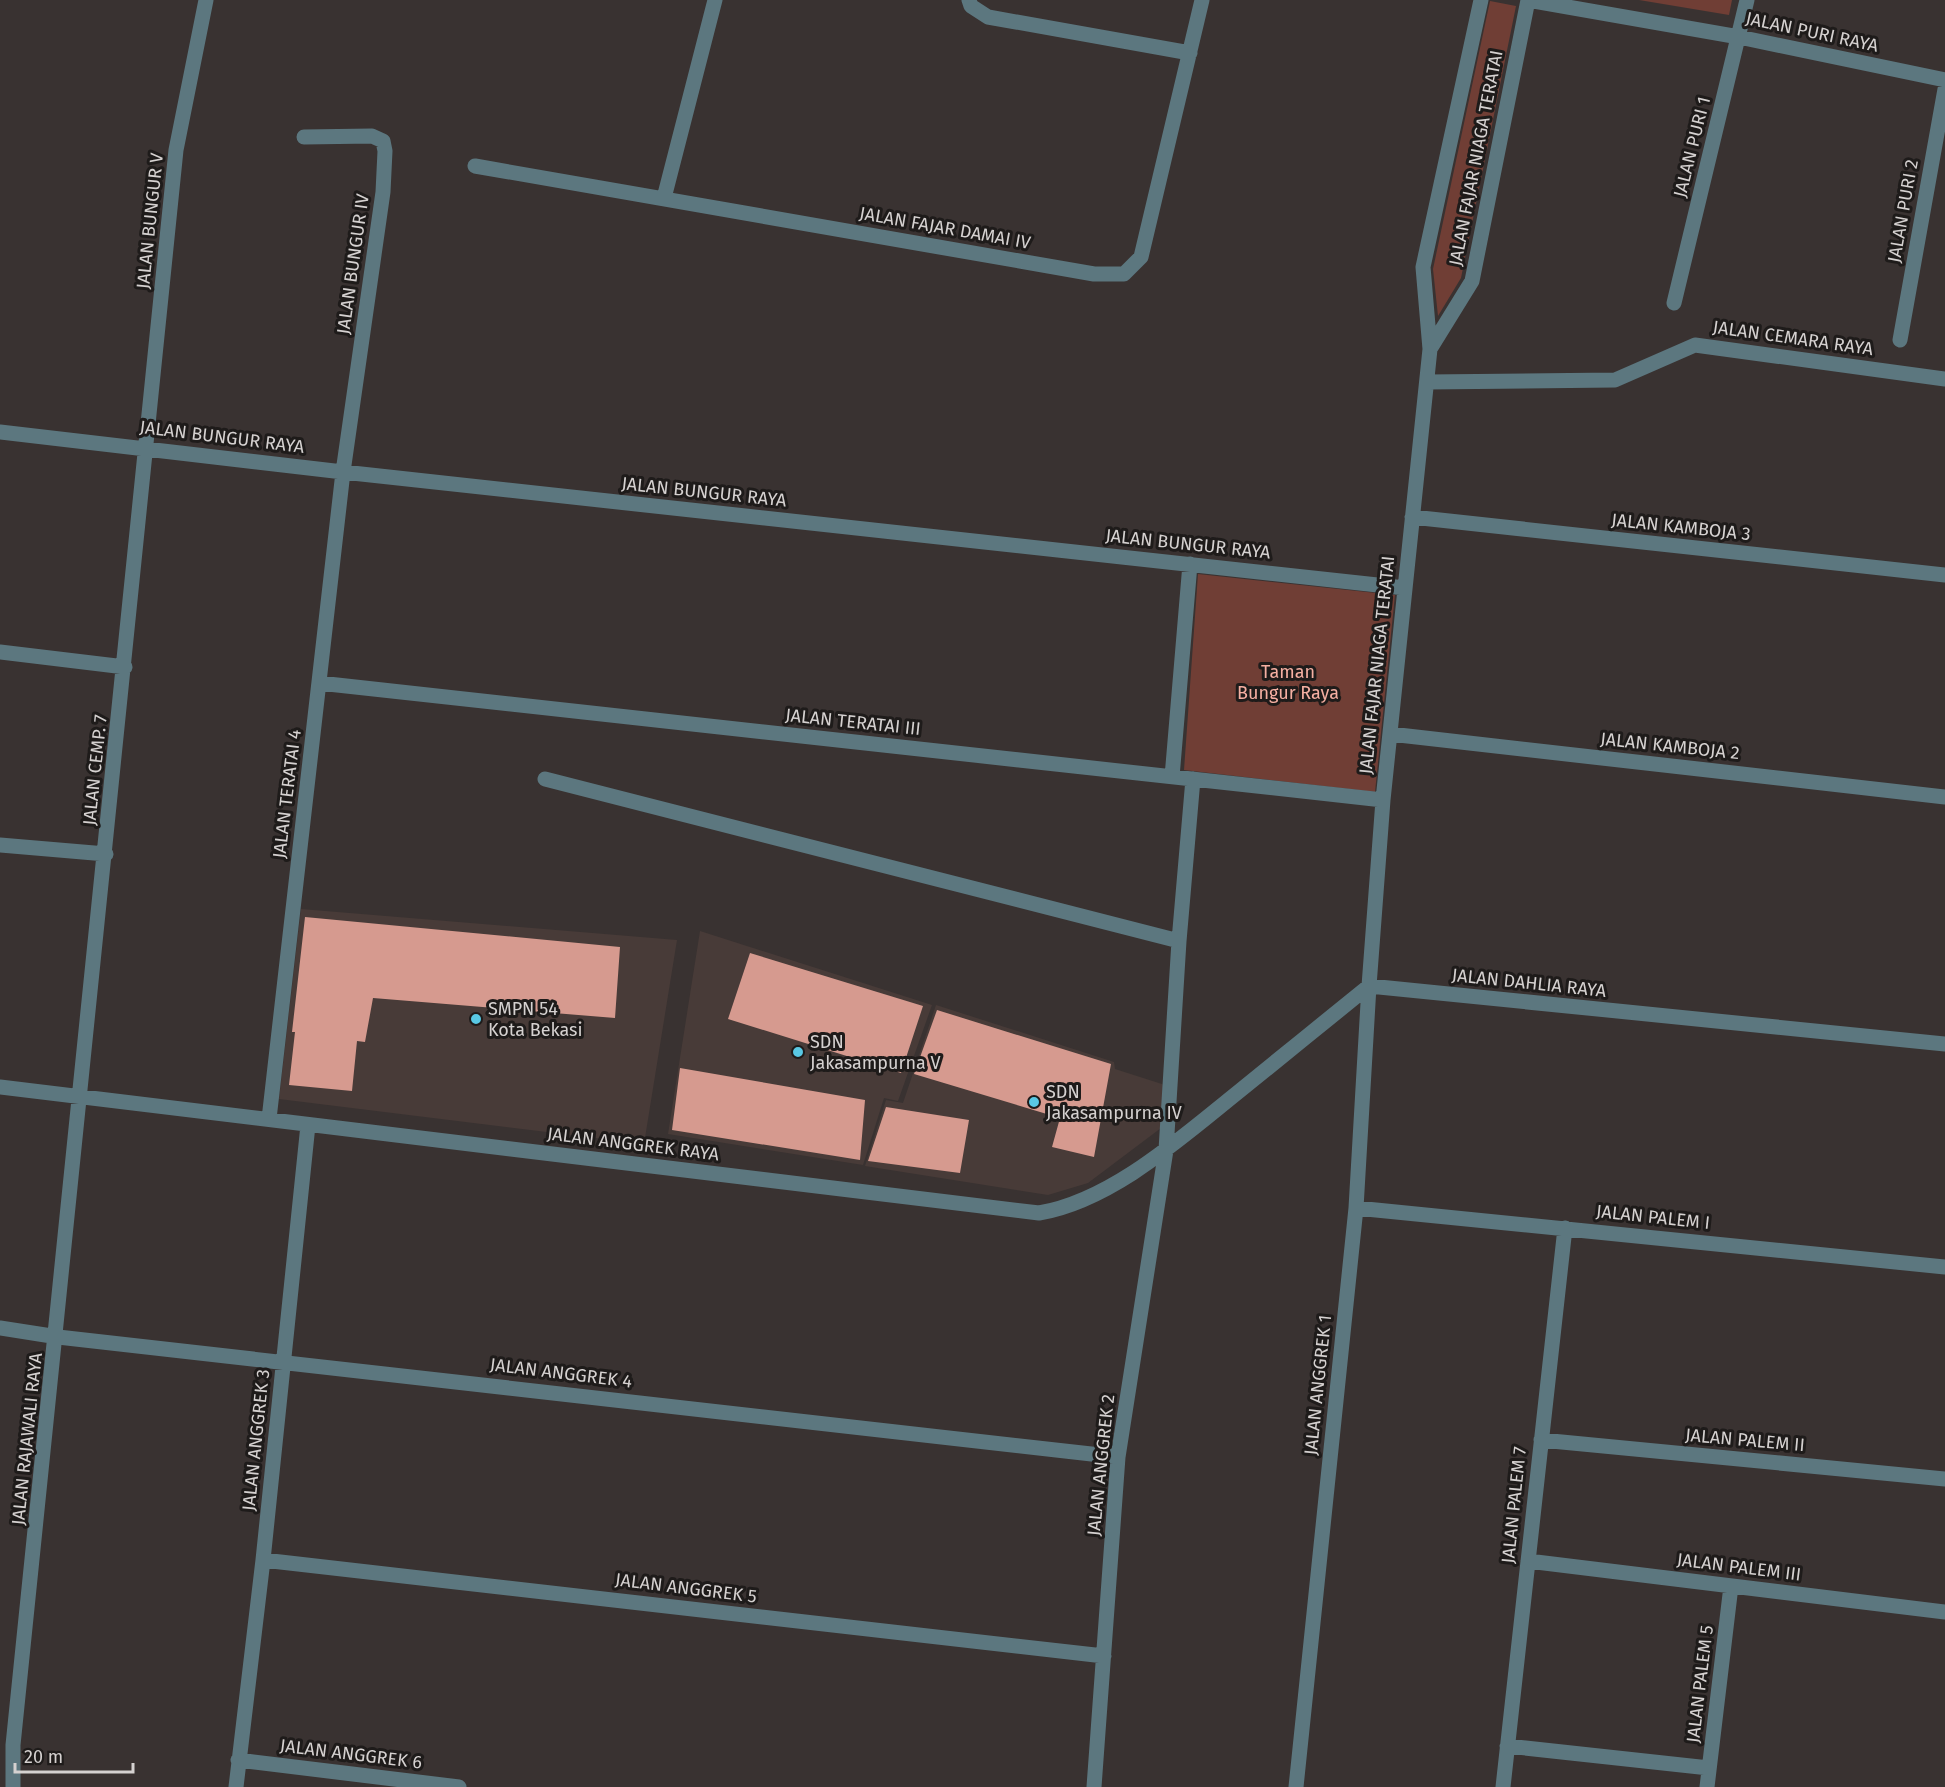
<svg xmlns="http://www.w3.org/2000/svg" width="1945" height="1787" font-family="'Fira Sans',sans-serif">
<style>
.built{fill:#483b38}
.green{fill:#703e35}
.building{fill:#d69a8f}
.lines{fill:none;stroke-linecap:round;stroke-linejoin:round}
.minor{stroke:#5c777f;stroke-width:15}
.poi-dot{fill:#59c8e4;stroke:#1e1b1a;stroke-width:2}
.labels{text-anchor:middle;stroke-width:6;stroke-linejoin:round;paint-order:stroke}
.street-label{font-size:18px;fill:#d5d1d0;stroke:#1e1b1a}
.park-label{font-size:18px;fill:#f5afa2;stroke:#1e1b1a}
.poi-label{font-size:18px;fill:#d5d1d0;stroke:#1e1b1a;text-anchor:start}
</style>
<rect width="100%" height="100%" fill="#393231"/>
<path class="built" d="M301 909 677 940 644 1144 279 1099Z
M700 931 932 1005 898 1101 884 1098 863 1165 668 1134Z
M936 1005 1114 1062 1115 1069 1165 1085V1125L1088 1183 1048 1195 865 1166 886 1100 903 1103Z"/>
<path class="green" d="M1639 0H1732L1729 15Z
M1490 1 1516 6 1461 278 1438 316 1433 269Z
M1198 574 1395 595 1375 792 1184 770Z"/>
<path class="building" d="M305 917 620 947 615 1018 373 998 365 1042 357 1041 352 1091 289 1085 295 1032H292Z
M750 953 923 1006 901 1073 728 1019Z
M937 1010 1111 1064 1094 1157 1052 1147 1060 1118 914 1074Z
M680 1068 865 1100 860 1160 672 1130Z
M886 1107 969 1120 960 1173 868 1161Z"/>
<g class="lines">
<path class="minor" d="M969 0 971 6 988 17 1190 53
M1528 0 1739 37 1945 80
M475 166 1094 274H1124L1141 257 1202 0
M664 198 715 0
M1674 303 1747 0
M1900 340 1945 89
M1430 349 1472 281 1528 0
M1427 382 1615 380 1695 345 1945 379
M0 432 343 472 1405 588
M1412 517 1945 575
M0 652 125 667
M319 683 1383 800
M1390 734 1945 797
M1172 777 1190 564
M545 779 1179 941
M0 845 106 854
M0 1087 1039 1213C1111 1201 1181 1138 1237 1093 1281 1057 1325 1022 1369 986L1945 1044
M269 1119 343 472 383 192 385 151 383 141 372 136 304 137
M1356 1208 1945 1267
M0 1328 58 1337 1118 1457
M1541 1440 1945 1479
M263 1560 1104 1656
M1528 1561 1945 1612
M1507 1746 1709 1768
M238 1760 459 1787
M13 1787V1745C71 1214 123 682 176 150L206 0
M236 1787 263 1560 308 1125
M1094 1787 1118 1457 1166 1150 1179 941 1193 779
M1296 1787 1356 1208 1369 986 1383 800 1430 349 1423 267 1481 0
M1503 1787 1565 1228
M1707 1787 1731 1586"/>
</g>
<g class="poi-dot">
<circle cx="476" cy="1019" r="6"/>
<circle cx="798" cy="1052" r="6"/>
<circle cx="1034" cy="1102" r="6"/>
</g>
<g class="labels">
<g class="street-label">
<text transform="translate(1812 32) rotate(12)" y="6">JALAN PURI RAYA</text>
<text transform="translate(1692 147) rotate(-76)" y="6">JALAN PURI 1</text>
<text transform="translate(1476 158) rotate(-79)" y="6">JALAN FAJAR NIAGA TERATAI</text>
<text transform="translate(1903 211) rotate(-80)" y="6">JALAN PURI 2</text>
<text transform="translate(150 221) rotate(-84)" y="6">JALAN BUNGUR V</text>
<text transform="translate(945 228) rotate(10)" y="6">JALAN FAJAR DAMAI IV</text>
<text transform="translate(353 264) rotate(-82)" y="6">JALAN BUNGUR IV</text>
<text transform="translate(1793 338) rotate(8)" y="6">JALAN CEMARA RAYA</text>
<text transform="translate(222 437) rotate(7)" y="6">JALAN BUNGUR RAYA</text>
<text transform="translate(704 492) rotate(6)" y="6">JALAN BUNGUR RAYA</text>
<text transform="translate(1681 527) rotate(6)" y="6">JALAN KAMBOJA 3</text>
<text transform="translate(1188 544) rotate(6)" y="6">JALAN BUNGUR RAYA</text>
<text transform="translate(1377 665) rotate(-84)" y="6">JALAN FAJAR NIAGA TERATAI</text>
<text transform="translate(853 722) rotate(6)" y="6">JALAN TERATAI III</text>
<text transform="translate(1670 746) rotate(6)" y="6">JALAN KAMBOJA 2</text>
<text transform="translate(95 770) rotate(-84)" y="6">JALAN CEMP. 7</text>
<text transform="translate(287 794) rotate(-83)" y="6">JALAN TERATAI 4</text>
<text transform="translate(1529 983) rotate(6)" y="6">JALAN DAHLIA RAYA</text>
<text transform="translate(633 1144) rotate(7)" y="6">JALAN ANGGREK RAYA</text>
<text transform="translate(1653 1217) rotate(6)" y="6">JALAN PALEM I</text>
<text transform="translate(561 1373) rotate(7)" y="6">JALAN ANGGREK 4</text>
<text transform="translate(1318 1385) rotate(-84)" y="6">JALAN ANGGREK 1</text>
<text transform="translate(27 1439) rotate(-84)" y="6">JALAN RAJAWALI RAYA</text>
<text transform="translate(256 1440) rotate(-84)" y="6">JALAN ANGGREK 3</text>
<text transform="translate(1745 1440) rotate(5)" y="6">JALAN PALEM II</text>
<text transform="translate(1101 1465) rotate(-84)" y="6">JALAN ANGGREK 2</text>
<text transform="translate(1514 1505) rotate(-84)" y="6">JALAN PALEM 7</text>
<text transform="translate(1739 1567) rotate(7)" y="6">JALAN PALEM III</text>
<text transform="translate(686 1588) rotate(7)" y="6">JALAN ANGGREK 5</text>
<text transform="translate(1700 1684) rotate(-83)" y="6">JALAN PALEM 5</text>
<text transform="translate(351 1754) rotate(7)" y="6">JALAN ANGGREK 6</text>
</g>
<g class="park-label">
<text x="1288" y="678">Taman<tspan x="1288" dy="21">Bungur Raya</tspan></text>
</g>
<g class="poi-label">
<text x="488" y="1015">SMPN 54<tspan x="488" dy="21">Kota Bekasi</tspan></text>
<text x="810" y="1048">SDN<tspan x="810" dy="21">Jakasampurna V</tspan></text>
<text x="1046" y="1098">SDN<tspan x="1046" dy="21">Jakasampurna IV</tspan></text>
</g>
</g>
<path d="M15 1763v9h118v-9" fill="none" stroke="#d5d1d0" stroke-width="3"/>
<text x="24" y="1763" font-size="18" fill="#d5d1d0" stroke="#1e1b1a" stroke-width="4.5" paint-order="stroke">20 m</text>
</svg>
